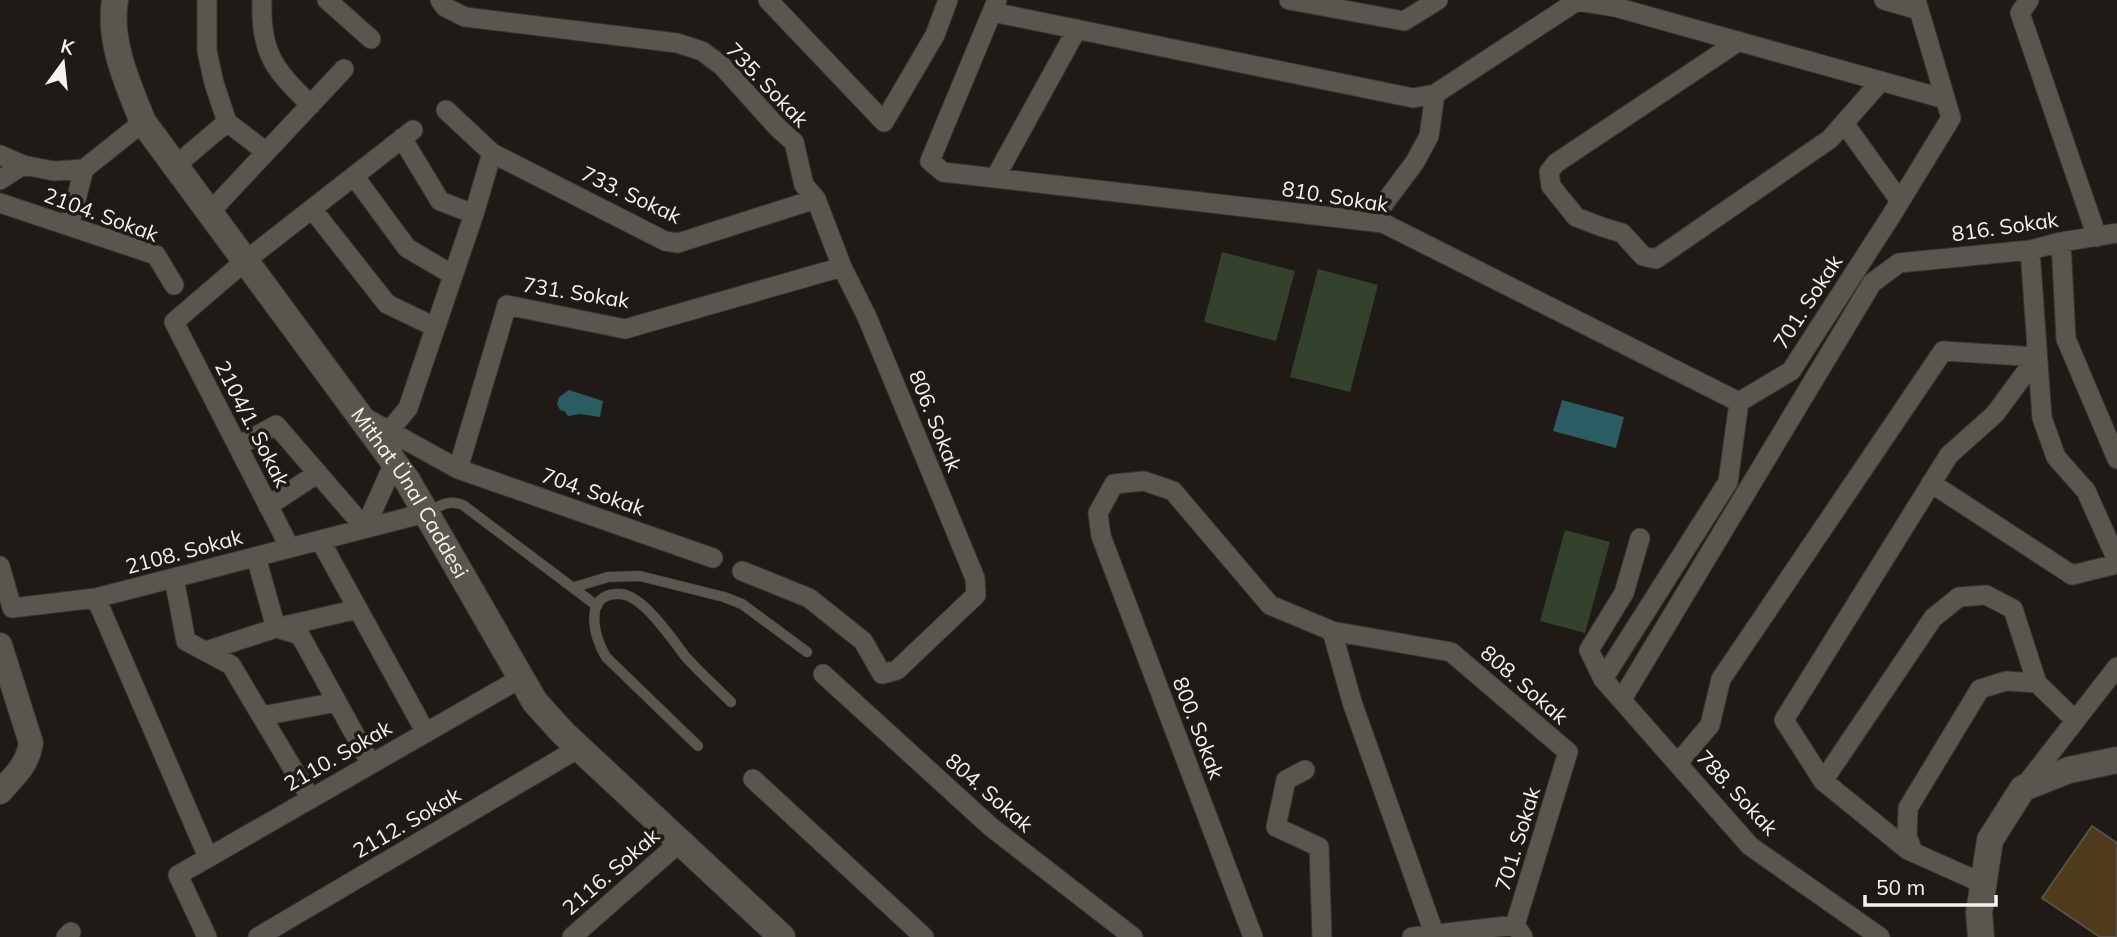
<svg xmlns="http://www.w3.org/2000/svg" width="2117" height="937" font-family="Mulish,sans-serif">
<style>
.green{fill:#34412d}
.water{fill:#2a5c62}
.building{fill:#503a1c;stroke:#56514b;stroke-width:2}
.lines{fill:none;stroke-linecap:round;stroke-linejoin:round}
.service-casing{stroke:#383532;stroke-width:11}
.minor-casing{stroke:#383532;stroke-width:21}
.tertiary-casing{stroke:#383532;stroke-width:26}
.secondary-casing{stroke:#383532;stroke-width:28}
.service{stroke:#5a554e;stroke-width:10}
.minor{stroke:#5a554e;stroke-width:19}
.tertiary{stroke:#5a554e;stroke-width:24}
.secondary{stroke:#5a554e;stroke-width:26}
.labels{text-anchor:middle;stroke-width:7;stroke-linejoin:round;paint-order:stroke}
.street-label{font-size:21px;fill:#f6f3ef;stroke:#1f1a15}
</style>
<rect width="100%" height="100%" fill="#1f1a15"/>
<path class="green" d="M1222 252 1295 271 1276 341 1204 322Z
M1318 269 1378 285 1350 392 1290 377Z
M1565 530 1610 542 1585 633 1540 621Z"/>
<path class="water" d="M569 390 603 401 600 417 580 414 568 416 564 411 560 410 557 404 559 397Z
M1562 400 1624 417 1616 448 1553 431Z"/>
<path class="building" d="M2092 826 2117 843V937H2100L2042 898Z"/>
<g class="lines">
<g class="service-casing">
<path id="service" d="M426 513C439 506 449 499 463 505L597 606
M575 587 608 577 640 576 724 597 742 604 807 652
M698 746 606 657C594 638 582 592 620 594 643 595 672 639 685 656 699 672 716 687 731 702"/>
</g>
<g class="minor-casing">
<path id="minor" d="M207 0V51L214 83 227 122 266 152
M262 0C260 52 274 70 311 105
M327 0 371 39
M440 0 445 7 465 17 677 43 702 51 722 66 778 128 794 142 804 185 816 199 842 267 867 317 975 578 976 595 897 670 882 674 863 641 809 598 742 571
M768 0 884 122 935 35 948 0
M997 0 930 161 943 172 1383 223 1739 402
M1289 0 1404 21 1438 0
M1884 0 1919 10
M2029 0 2020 13 2097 237
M992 12 1413 98 1435 94 1577 1 1615 7 1945 99
M1739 41 1556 163 1549 172 1551 186 1576 217 1602 227 1622 233 1643 256 1656 259 1830 139 1881 81
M446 110 492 153 665 241 678 243 816 199
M1844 123 1900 201
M402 138 440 201 474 214
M0 155 23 165 54 171 84 169 143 122
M174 167 227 122
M354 176 407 248 453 275
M995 178 1077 29
M0 180 23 165
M0 203 156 255 174 285
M312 209 387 304 435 327
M209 213 344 69
M1371 221 1415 162 1429 136 1435 94
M69 226 84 169
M2061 242 2066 339 2117 459
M2030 250 2042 418 2056 457 2086 491 2117 560
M1899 263 2030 250 2061 242 2117 233
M364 417 458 469 713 558
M389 431 408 408 474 214 492 153
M238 446 276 425 365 528
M458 469 507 305 625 329 842 267
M1931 483 2072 575 2117 564
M268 506 318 473
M365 528 394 463 393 453
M1640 538 1624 593 1589 650 1603 679 1750 846 1880 937
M320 540 426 733
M290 548 174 322 245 261 413 130
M256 557 276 628 358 609
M0 566 12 608 96 598 425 513
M174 578 186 641 231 665 311 799
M96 598 208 857
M1332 631 1352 702 1434 933
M206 651 276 628 300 635 371 764
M823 674 991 827 1133 937
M1603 679 1728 482 1739 402 1791 371 1891 216 1951 118 1916 0
M1622 699 1872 283 1899 263
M262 716 337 702
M1678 763 1710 725 1721 679 1943 351 2037 357
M1305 770 1286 780 1276 827 1319 847 1322 937
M753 779 924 937
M1823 781 1933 618 1959 597 1986 595 2013 609 2037 683
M2023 788 2117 667
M1913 852 1907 836 1908 808 1980 689 2006 681 2037 683 2075 720
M1984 884 1908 850 1823 781 1784 720 1949 455 1995 414 2037 357
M66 937 71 932
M207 937 178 875 521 678
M258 937 579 748
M572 937 680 842
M1253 937 1101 536 1098 513 1114 484 1144 481 1173 491 1270 605 1332 631 1451 652 1568 752 1515 925 1523 937
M1412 937 1515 925"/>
</g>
<g class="tertiary-casing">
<path id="tertiary" d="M0 645 31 743C27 766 15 775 0 792"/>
</g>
<g class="secondary-casing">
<g id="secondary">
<path id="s1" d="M115 0C108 42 128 84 143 122L407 480 535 702 563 733 782 937"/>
<path d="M1981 937 1979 913 1990 840 2023 788 2069 770 2117 760"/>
</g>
</g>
<use href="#service" class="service"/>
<use href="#minor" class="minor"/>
<use href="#tertiary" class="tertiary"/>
<use href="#secondary" class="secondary"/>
</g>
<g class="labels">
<g class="street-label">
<text transform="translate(767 85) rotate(46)" y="7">735. Sokak</text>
<text transform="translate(631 195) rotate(25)" y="7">733. Sokak</text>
<text transform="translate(1335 197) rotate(9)" y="7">810. Sokak</text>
<text transform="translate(101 215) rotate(20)" y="7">2104. Sokak</text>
<text transform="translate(2005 227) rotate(-8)" y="7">816. Sokak</text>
<text transform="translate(576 293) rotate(9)" y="7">731. Sokak</text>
<text transform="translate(1808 302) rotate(-57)" y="7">701. Sokak</text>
<text transform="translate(935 421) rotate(68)" y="7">806. Sokak</text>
<text transform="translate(252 424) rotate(63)" y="7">2104/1. Sokak</text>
<text transform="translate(593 492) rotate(19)" y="7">704. Sokak</text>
<text dy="7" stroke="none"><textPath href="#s1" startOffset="584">Mithat Ünal Caddesi</textPath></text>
<text transform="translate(184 552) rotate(-15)" y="7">2108. Sokak</text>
<text transform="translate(1524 685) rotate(41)" y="7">808. Sokak</text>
<text transform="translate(1198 728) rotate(69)" y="7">800. Sokak</text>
<text transform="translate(338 756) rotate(-30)" y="7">2110. Sokak</text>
<text transform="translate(989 793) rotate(41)" y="7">804. Sokak</text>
<text transform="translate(1737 793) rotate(47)" y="7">788. Sokak</text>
<text transform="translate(407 823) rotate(-30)" y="7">2112. Sokak</text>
<text transform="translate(1518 839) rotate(-73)" y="7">701. Sokak</text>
<text transform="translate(611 872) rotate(-41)" y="7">2116. Sokak</text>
</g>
</g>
<g transform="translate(63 63) rotate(15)" stroke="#1f1a15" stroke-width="5" paint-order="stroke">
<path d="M0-5L12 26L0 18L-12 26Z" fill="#f6f3ef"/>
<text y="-10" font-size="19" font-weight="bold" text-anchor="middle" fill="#f6f3ef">K</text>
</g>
<path d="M1865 895v10h131v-10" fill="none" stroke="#f6f3ef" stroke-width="3.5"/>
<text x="1876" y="895" font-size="21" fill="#f6f3ef" stroke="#1f1a15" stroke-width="5" paint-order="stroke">50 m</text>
</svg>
